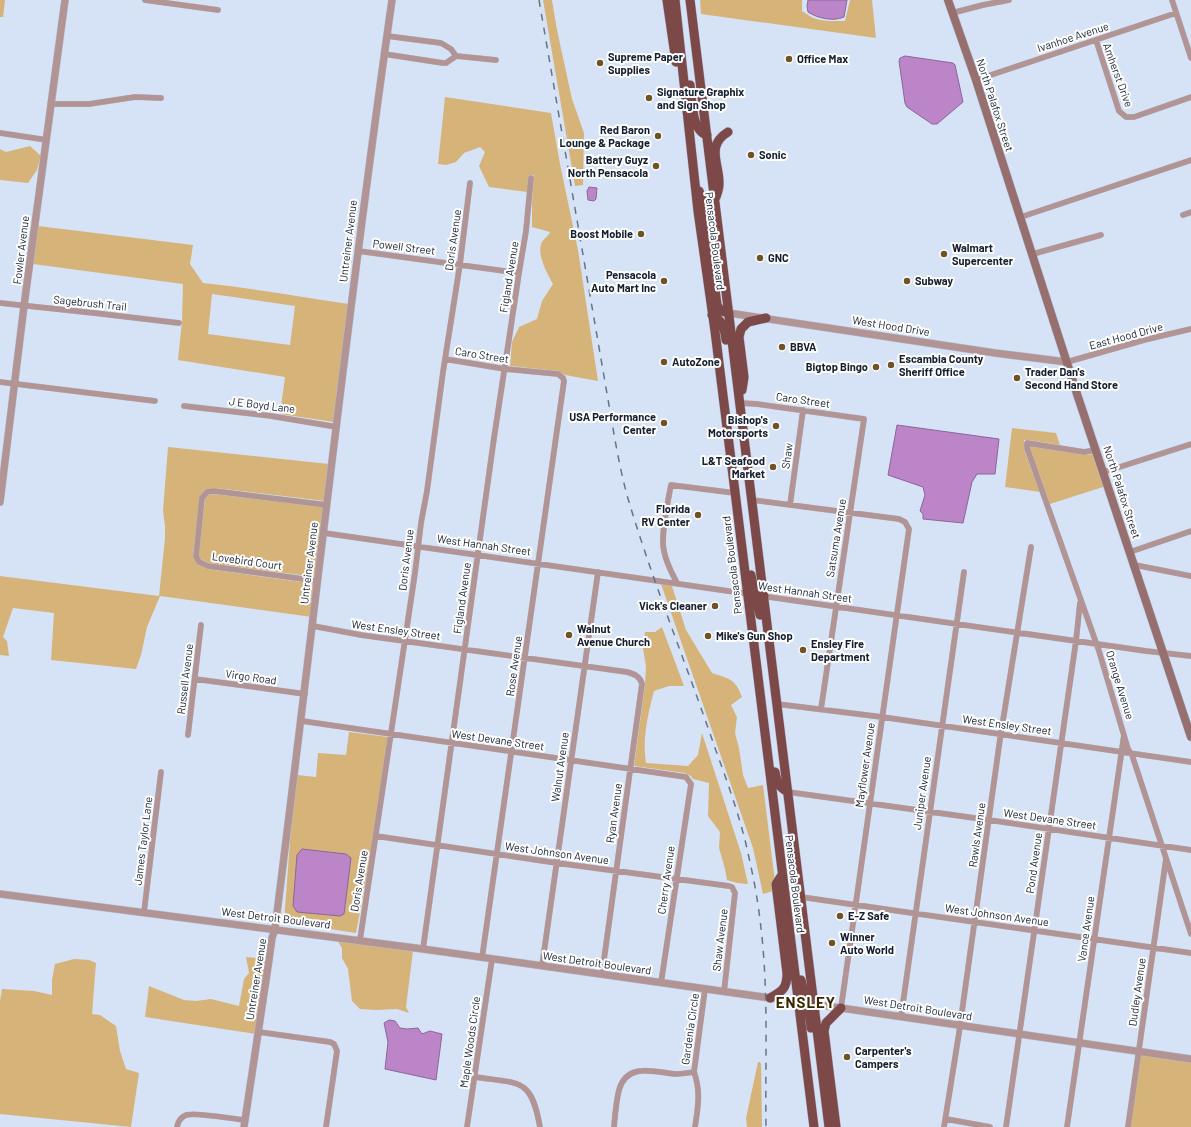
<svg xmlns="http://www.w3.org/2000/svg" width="1191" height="1127" font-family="Barlow,sans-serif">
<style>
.green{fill:#d6b479;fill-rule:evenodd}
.water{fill:#bc85c7;stroke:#8a669a}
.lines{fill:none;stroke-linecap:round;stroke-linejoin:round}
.minor-casing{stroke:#b3bfd3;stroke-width:6}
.tertiary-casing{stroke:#b3bfd3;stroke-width:8}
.secondary-casing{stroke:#b3bfd3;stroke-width:9}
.trunk-casing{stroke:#b3bfd3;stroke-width:10}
.minor{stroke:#b19493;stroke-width:5.5}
.tertiary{stroke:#b19493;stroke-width:7}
.secondary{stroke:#976f6e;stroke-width:8}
.trunk{stroke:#7c4848;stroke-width:9}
.rail{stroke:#687386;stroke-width:1.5;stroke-dasharray:7 7;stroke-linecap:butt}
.poi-dot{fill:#6e5425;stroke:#fff;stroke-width:1.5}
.labels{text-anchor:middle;stroke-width:4;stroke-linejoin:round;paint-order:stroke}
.street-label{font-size:11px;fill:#151f31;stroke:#fff}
.poi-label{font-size:11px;font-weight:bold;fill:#151f31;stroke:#fff;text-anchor:start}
.district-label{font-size:15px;font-weight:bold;letter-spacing:1px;fill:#3a2700;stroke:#fff}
</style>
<rect width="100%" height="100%" fill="#d6e2f6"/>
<path class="green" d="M0 0H5L3 17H0Z
M543 0H552L557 30 572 99 584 133 583 185 575 186Z
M700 0H802V11C806 13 809 16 813 18 824 22 834 21 845 21L850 0H872L876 38 701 14Z
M445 97 551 113 560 164 578 250 598 381 565 375 558 371 510 366 512 342 519 327 537 319 542 301 553 284C547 273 536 254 542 242 544 238 548 237 550 232L532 227V203L534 175H529L527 192 489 187 479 166 485 152 480 147 464 153 456 162 446 165 438 164Z
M30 146 41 156 37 170 28 183 0 180V149L6 152Z
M38 226 193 245 190 264 203 283C252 288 300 297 349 304L334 422 280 414 285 377 178 360 182 321 183 284 33 264ZM212 294 295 306 290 345 208 334Z
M1012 428 1056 433 1060 445 1029 440H1024V449L1040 492 1005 487Z
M1029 446 1084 455 1095 454 1106 486 1050 504Z
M168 447 329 464 325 501 215 488 205 490 200 497 193 555 198 565 208 569 316 584 312 617 160 596 147 627 141 655 136 669 51 660 54 613 13 608 3 637 7 641 9 656 0 655V576L159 596 165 538V526L163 511Z
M214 494 324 507 316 577 209 563 200 559 198 555 205 499 208 495Z
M661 584 672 586 686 630 712 673C729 679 735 678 742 697L731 705 737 717 735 733 739 748 743 775 748 788 763 785 776 890 763 894 753 848Z
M662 627 684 686H669L654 691C648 714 642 739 646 763L688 766 698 755 702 733 741 853 748 884 737 883 727 880 725 869 719 848 720 832 708 816 709 783 693 779 691 776 685 773 634 766 645 684 646 666 643 649 645 632H655Z
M349 732 388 737 373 842 356 933 284 922 291 828 297 775 316 777 318 753 346 755Z
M337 940 413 951 406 1007 409 1013 397 1009 377 1010 360 1009 352 1001 348 969 342 958V948Z
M246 957 266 959 256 1034 145 1017 149 986 184 1000 196 1001 211 999 239 1006 244 979 249 973Z
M74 959 89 960 96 963 92 1014 100 1015 116 1026 120 1051 126 1069 139 1073 131 1127 0 1114V1001L2 989 34 991 52 995V980L55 964Z
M1139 1052 1191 1059V1127H1128Z
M758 1062H760L761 1064 762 1127H747L746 1118Z"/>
<path class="water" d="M808 0H847L844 17C833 22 817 18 808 12L807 6Z
M905 56 953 63 955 65 963 102 937 124H932L907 107 905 103 899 61 900 58Z
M589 187 597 188 596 199 594 201 588 200 587 191Z
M897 425 999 439 995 474H977L972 482 963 523 923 519V514L920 511 925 495 923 487 888 475Z
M302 849 346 854 351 858 344 914 340 916 297 912 293 906 297 855Z
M389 1020 395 1021 400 1028 407 1029 418 1028 422 1034 430 1031 442 1034 436 1080 385 1069 388 1042 384 1023Z"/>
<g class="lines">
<g class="minor-casing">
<path id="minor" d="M145 0 218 10
M1172 0 1191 58
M952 13 983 5 1009 0
M387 36 441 43 451 49 456 56
M1096 40 1119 111 1126 117H1134L1191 97
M384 54 443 63H446L456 56 496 60
M976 80 1176 13
M52 104H89L135 97 161 98
M0 133 47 140
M1183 215 1191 212
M1021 217 1191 160
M358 251 519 273
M1033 254 1101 235
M0 303 94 313 179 323
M445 359 505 369 558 374 563 378 564 381 482 958
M1067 362 1144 340 1191 329
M0 382 155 401
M740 403 757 404 864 419 821 709
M184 406 271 416 337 427
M1096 450 1084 452 1027 443V448L1099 651 1128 749 1132 755 1191 934
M1104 472 1191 444
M752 500 899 519 905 522 909 529 841 1008
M790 505 803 410
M324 533 749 594
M1130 552 1191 531
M1135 565 1191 576
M318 581 208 566 199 562 196 556 202 498 207 492 214 491 327 505
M677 583C672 573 666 563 664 551 660 537 668 501 671 485L735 493
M762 596 1146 651 1191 656
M313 626 361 635 627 672C634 674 640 676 642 684L602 974
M195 679 305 694
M777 704 882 717 1191 762
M302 721 686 777 691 784 661 983
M188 735 201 625
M788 792 989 820 1191 850
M376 836 557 863 729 886 732 887 735 893 724 992
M801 897 1191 953
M144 912 161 772
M360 940 415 573 421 523 427 491 443 372 460 264 470 183
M423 949 494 438 519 273 526 231 531 178
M542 966 598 572
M901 1017 964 572
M259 1032 330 1042 334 1044 337 1051 326 1127
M694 1072 705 989
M475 1077C520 1084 531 1077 540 1127
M946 1119 990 1127
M177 1127C178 1122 181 1117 186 1115 197 1112 232 1119 245 1120
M467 1127 492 959
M614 1127C615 1115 616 1102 619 1090 627 1062 654 1072 675 1074 681 1074 687 1073 694 1072 701 1091 698 1107 695 1127
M944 1127 959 1033 1000 739 1031 547
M1006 1127 1076 641 1080 603
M1067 1127 1124 735
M1128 1127 1166 859"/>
</g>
<g class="tertiary-casing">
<path id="tertiary" d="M724 313H729L995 353 1067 362
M0 502 24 306 65 0
M0 894 423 949 841 1008 1191 1059
M244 1127 269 960 272 938 275 929C314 619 348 309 392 0"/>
</g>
<g class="secondary-casing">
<path id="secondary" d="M948 0 976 80 1077 394 1191 737"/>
</g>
<g class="trunk-casing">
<path id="trunk" d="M667 0 676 62
M675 0 698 211 715 331 814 1127
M690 0 829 1127
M690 85C692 98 691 131 707 135
M699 191 704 203 717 305 721 311 729 313
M716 197C717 194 719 189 719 185 720 164 705 146 728 132
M712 315C724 322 724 327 726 340
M742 390 744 377 739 337 741 329 748 322 766 318
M751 575C752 585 755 590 764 596
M748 594 757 601 760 615
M775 772C777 782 778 787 788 792
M801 980 805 997 814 1004
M770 998C783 991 787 988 787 973L776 884 782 875
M798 1002C809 1011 810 1015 811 1028
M836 1127 824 1031 826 1023 841 1008"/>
</g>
<use href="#minor" class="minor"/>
<use href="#tertiary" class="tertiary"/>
<use href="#secondary" class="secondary"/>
<use href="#trunk" class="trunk"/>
<path class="rail" d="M539 0 615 440C619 461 623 482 629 502 654 585 687 666 715 748 726 778 737 809 745 840 751 866 757 893 760 920 769 988 765 1058 766 1127"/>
</g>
<g class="poi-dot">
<circle cx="789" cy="59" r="4"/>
<circle cx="600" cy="63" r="4"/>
<circle cx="649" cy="98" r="4"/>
<circle cx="658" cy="136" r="4"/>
<circle cx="751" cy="155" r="4"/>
<circle cx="656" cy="166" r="4"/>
<circle cx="641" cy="234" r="4"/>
<circle cx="944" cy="254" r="4"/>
<circle cx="760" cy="258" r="4"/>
<circle cx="664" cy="281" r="4"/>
<circle cx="907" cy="281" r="4"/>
<circle cx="782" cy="347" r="4"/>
<circle cx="664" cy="362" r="4"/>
<circle cx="891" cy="365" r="4"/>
<circle cx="876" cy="367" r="4"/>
<circle cx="1017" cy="378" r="4"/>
<circle cx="664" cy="423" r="4"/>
<circle cx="776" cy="426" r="4"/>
<circle cx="773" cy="467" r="4"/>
<circle cx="698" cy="515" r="4"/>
<circle cx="715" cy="606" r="4"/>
<circle cx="569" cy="635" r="4"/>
<circle cx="708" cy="636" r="4"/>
<circle cx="803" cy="650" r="4"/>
<circle cx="840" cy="916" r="4"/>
<circle cx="832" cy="943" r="4"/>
<circle cx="847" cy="1057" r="4"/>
</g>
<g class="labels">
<g class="street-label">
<text transform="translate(1073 37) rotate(-18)" y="4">Ivanhoe Avenue</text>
<text transform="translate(1118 75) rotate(70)" y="4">Amherst Drive</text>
<text transform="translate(995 105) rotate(72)" y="4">North Palafox Street</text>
<text transform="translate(453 240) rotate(-82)" y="4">Doris Avenue</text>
<text transform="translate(348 241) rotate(-83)" y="4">Untreiner Avenue</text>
<text transform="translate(715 241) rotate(83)" y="4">Pensacola Boulevard</text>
<text transform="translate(404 247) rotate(7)" y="4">Powell Street</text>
<text transform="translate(21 250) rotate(-83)" y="4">Fowler Avenue</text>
<text transform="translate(509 277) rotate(-81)" y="4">Figland Avenue</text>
<text transform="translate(90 303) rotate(6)" y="4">Sagebrush Trail</text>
<text transform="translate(891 326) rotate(9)" y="4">West Hood Drive</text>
<text transform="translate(1126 336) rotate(-15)" y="4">East Hood Drive</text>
<text transform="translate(482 355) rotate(9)" y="4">Caro Street</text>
<text transform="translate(803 400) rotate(8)" y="4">Caro Street</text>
<text transform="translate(262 405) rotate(7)" y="4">J E Boyd Lane</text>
<text transform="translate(787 456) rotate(-82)" y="4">Shaw</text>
<text transform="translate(1122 492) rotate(72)" y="4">North Palafox Street</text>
<text transform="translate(836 538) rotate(-81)" y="4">Satsuma Avenue</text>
<text transform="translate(484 545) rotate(8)" y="4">West Hannah Street</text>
<text transform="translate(406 560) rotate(-83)" y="4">Doris Avenue</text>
<text transform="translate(247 561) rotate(8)" y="4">Lovebird Court</text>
<text transform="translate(309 563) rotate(-83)" y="4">Untreiner Avenue</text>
<text transform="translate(732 565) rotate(-97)" y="4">Pensacola Boulevard</text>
<text transform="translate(805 592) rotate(8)" y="4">West Hannah Street</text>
<text transform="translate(462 598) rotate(-82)" y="4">Figland Avenue</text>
<text transform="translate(396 630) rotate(8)" y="4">West Ensley Street</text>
<text transform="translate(514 666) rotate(-82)" y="4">Rose Avenue</text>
<text transform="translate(251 677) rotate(8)" y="4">Virgo Road</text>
<text transform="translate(185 679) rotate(-83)" y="4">Russell Avenue</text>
<text transform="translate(1120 685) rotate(73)" y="4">Orange Avenue</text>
<text transform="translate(1007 725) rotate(8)" y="4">West Ensley Street</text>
<text transform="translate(498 740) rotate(8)" y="4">West Devane Street</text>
<text transform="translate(865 765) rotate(-82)" y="4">Mayflower Avenue</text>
<text transform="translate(560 767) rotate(-82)" y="4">Walnut Avenue</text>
<text transform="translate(922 793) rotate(-82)" y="4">Juniper Avenue</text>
<text transform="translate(614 813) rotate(-82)" y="4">Ryan Avenue</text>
<text transform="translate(1050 819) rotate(8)" y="4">West Devane Street</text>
<text transform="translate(977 835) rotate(-82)" y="4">Rawls Avenue</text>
<text transform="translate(143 841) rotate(-83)" y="4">James Taylor Lane</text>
<text transform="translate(557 853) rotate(8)" y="4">West Johnson Avenue</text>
<text transform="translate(1034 863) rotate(-82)" y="4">Pond Avenue</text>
<text transform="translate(666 880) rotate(-82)" y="4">Cherry Avenue</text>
<text transform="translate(359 881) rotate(-81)" y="4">Doris Avenue</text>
<text transform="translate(795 884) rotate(83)" y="4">Pensacola Boulevard</text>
<text transform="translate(997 915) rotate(8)" y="4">West Johnson Avenue</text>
<text transform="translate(276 918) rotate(7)" y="4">West Detroit Boulevard</text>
<text transform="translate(1086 929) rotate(-82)" y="4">Vance Avenue</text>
<text transform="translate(720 940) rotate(-83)" y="4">Shaw Avenue</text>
<text transform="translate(597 963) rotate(8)" y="4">West Detroit Boulevard</text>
<text transform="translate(256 979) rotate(-81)" y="4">Untreiner Avenue</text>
<text transform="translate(1137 992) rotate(-82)" y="4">Dudley Avenue</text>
<text transform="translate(918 1008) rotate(9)" y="4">West Detroit Boulevard</text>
<text transform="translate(690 1029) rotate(-82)" y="4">Gardenia Circle</text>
<text transform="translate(470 1042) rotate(-82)" y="4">Maple Woods Circle</text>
</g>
<g class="poi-label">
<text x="608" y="61">Supreme Paper<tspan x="608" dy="13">Supplies</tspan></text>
<text x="797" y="63">Office Max</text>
<text x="657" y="96">Signature Graphix<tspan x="657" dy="13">and Sign Shop</tspan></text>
<text x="650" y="134" text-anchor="end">Red Baron<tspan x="650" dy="13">Lounge &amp; Package</tspan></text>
<text x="759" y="159">Sonic</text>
<text x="648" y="164" text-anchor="end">Battery Guyz<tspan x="648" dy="13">North Pensacola</tspan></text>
<text x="633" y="238" text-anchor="end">Boost Mobile</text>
<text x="952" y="252">Walmart<tspan x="952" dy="13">Supercenter</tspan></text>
<text x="768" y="262">GNC</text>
<text x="656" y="279" text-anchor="end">Pensacola<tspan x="656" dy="13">Auto Mart Inc</tspan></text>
<text x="915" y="285">Subway</text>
<text x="790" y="351">BBVA</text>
<text x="899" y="363">Escambia County<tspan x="899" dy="13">Sheriff Office</tspan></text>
<text x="672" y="366">AutoZone</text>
<text x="868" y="371" text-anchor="end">Bigtop Bingo</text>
<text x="1025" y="376">Trader Dan's<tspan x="1025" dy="13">Second Hand Store</tspan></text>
<text x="656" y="421" text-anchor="end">USA Performance<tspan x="656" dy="13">Center</tspan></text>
<text x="768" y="424" text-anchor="end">Bishop's<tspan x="768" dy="13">Motorsports</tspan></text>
<text x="765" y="465" text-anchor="end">L&amp;T Seafood<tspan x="765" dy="13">Market</tspan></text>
<text x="690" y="513" text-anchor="end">Florida<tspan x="690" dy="13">RV Center</tspan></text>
<text x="707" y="610" text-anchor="end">Vick's Cleaner</text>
<text x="577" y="633">Walnut<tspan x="577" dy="13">Avenue Church</tspan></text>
<text x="716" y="640">Mike's Gun Shop</text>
<text x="811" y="648">Ensley Fire<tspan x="811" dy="13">Department</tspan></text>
<text x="848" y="920">E-Z Safe</text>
<text x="840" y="941">Winner<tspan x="840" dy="13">Auto World</tspan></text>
<text x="855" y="1055">Carpenter's<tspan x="855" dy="13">Campers</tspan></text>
</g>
<g class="district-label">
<text x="806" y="1008">ENSLEY</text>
</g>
</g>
</svg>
